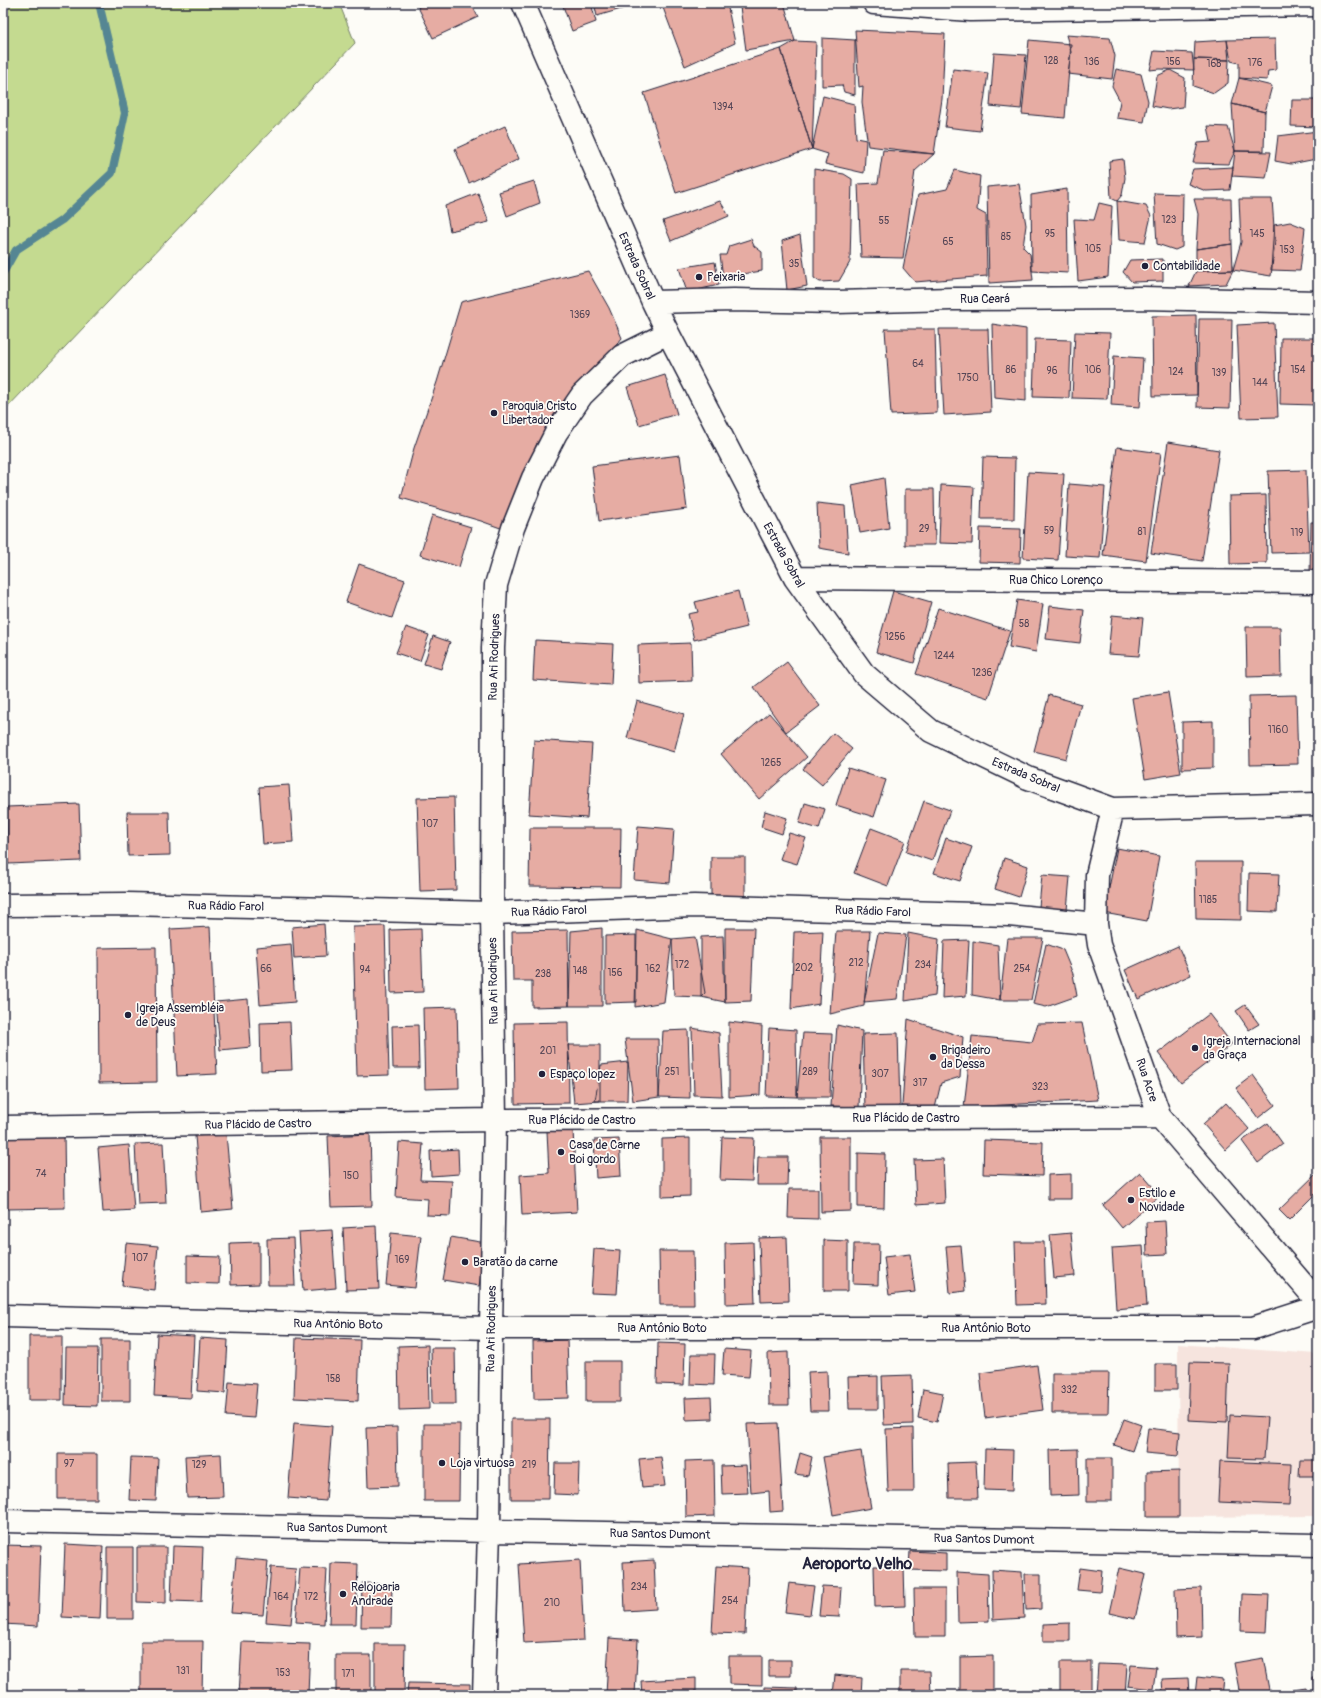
<svg xmlns="http://www.w3.org/2000/svg" width="1321" height="1698" font-family="Pangolin,sans-serif">
<style>
.built{fill:#f6e4de}
.green{fill:#c4da90;stroke:#737e66}
.lines{fill:none;stroke-linecap:round;stroke-linejoin:round}
.stream{stroke:#558693;stroke-width:8}
.building{fill:#e6aca3;stroke:#22223b}
.minor-casing{stroke:#22223b;stroke-width:25}
.minor{stroke:#fdfcf7;stroke-width:22}
.poi-dot{fill:#22223b;stroke:#fdfcf7;stroke-width:1.5}
.labels{text-anchor:middle;stroke-width:3.5;stroke-linejoin:round;paint-order:stroke}
.number-label{font-size:10px;fill:#534455}
.street-label{font-size:12px;fill:#22223b;stroke:#fdfcf7}
.poi-label{font-size:12px;fill:#22223b;stroke:#fdfcf7;text-anchor:start}
.district-label{font-size:16px;font-weight:bold;fill:#22223b;stroke:#fdfcf7}
</style>
<rect width="100%" height="100%" fill="#fdfcf7"/>
<filter id="ink" filterUnits="userSpaceOnUse"><feTurbulence type="fractalNoise" baseFrequency=".025" numOctaves="2"/><feDisplacementMap in="SourceGraphic" scale="8" xChannelSelector="R" yChannelSelector="G"/><feConvolveMatrix kernelMatrix="1 2 1 2 8 2 1 2 1" color-interpolation-filters="sRGB"/></filter>
<g filter="url(#ink)">
<path class="built" d="M1178 1344 1316 1354 1318 1357V1516L1179 1517Z"/>
<path class="green" d="M3 3H339L355 43 3 412Z"/>
<g class="lines">
<path class="stream" d="M3 273 16 250 62 220 112 173 125 113 99 3"/>
</g>
<path class="building" d="M427 3H471L478 17 433 38 418 7Z
M562 3H591L596 22 572 31Z
M594 3H642L597 16Z
M668 3H727L735 43 685 66 662 5Z
M784 3 795 41 746 50 740 7Z
M855 30 945 34 942 99 934 154 868 146 862 102 863 86 859 87Z
M1066 35 1110 38 1115 56 1112 79 1068 74 1071 52Z
M822 38 855 40V95L844 92 842 85 822 86Z
M1275 39 1276 70 1268 71 1267 80 1239 78V63L1231 61 1227 40Z
M1029 40 1071 44 1065 118 1022 114Z
M1227 40 1229 60 1194 59 1195 42Z
M795 41 816 42 812 149 781 49Z
M781 49 812 149 676 193 644 93Z
M1154 51 1192 53 1194 70 1159 69 1150 70Z
M994 53 1026 55 1021 109 990 106Z
M1194 59 1229 60 1228 83 1214 93 1193 86Z
M953 69 988 73 980 131 945 127Z
M1116 69 1141 74 1148 101 1144 122 1117 118 1120 101 1112 86Z
M1170 70 1185 78 1183 107 1168 109 1152 106 1157 76Z
M1239 78 1272 86 1265 112 1232 104Z
M823 96 854 104 856 138 866 140 864 173 825 164 828 154 812 149Z
M1292 100H1318V127L1291 126Z
M1232 104 1265 112 1264 151H1235Z
M505 126 519 159 469 183 455 149Z
M1208 126 1228 127 1235 151 1229 164 1193 163 1198 143 1211 142Z
M1318 131 1316 159 1291 164 1275 161 1278 136Z
M883 150 934 154 915 171 903 258 861 257 858 184 878 183Z
M1235 151 1271 152 1266 178 1232 176Z
M1123 159 1125 178 1122 195 1117 201 1111 198 1109 161Z
M1233 167 1230 190 1206 191 1188 184 1193 169Z
M814 169 844 174 852 179 850 262 839 281 820 282 814 278Z
M955 170 980 176 977 210 986 215 987 276 915 282 903 268 918 195 947 189Z
M534 181 540 203 507 216 499 192Z
M1019 184 1026 225 1023 247 1030 254 1033 280 989 283 987 187Z
M1067 189 1068 273 1032 271 1031 195Z
M478 193 489 222 450 231 445 206Z
M1154 193 1183 194 1182 247 1175 250 1157 244Z
M1194 199H1231L1232 244 1196 249 1198 214Z
M1239 199H1272L1275 241 1271 276 1233 270 1241 242Z
M720 201 729 216 671 241 663 221Z
M1117 201 1146 206 1151 216 1145 242 1119 240Z
M1099 203 1112 206 1108 277 1078 281 1074 219 1094 220Z
M1290 222 1305 228 1300 271 1271 270 1274 225Z
M800 235 807 286 787 290 782 241Z
M751 239 754 246 762 252V271L723 277 720 255H726L729 246Z
M1232 244 1233 270 1196 271V249Z
M1163 259V281L1132 282 1123 272 1130 260Z
M715 262 719 285 687 292 679 268Z
M1233 270 1226 284 1189 286 1196 271Z
M588 271 609 308 622 338 537 443 506 530 481 521 401 498 414 448 437 382 461 302Z
M1196 315 1197 395 1153 396 1152 316Z
M1199 319H1232L1230 408 1197 407Z
M1274 323 1278 417 1241 418 1237 325Z
M992 324 1026 329V401L994 398Z
M885 329H935L937 413 891 415Z
M939 329H988L991 412 944 415Z
M1075 332 1110 333 1107 399 1072 398Z
M1281 338H1317L1316 405 1280 404Z
M1035 339 1071 340 1069 398 1033 397Z
M1114 356 1143 358 1140 407 1111 405Z
M665 375 677 414 639 425 627 387Z
M1168 442 1219 450 1202 561 1151 553Z
M1117 447 1161 453 1146 561 1103 555Z
M680 455 687 509 599 521 592 466Z
M983 457 1015 458 1014 519H981Z
M1306 470 1309 552 1271 553 1268 471Z
M1028 472 1064 474 1058 560 1023 558Z
M884 478 889 528 860 533 852 485Z
M1069 484 1105 487 1100 558 1065 556Z
M941 485 974 487 972 544 939 543Z
M905 489H934L935 545H905Z
M1266 495 1267 563 1230 564 1229 496Z
M817 503 845 506 848 553 819 548Z
M432 515 471 527 459 567 420 555Z
M1311 522H1318V573H1310Z
M980 528 1021 529 1020 563 979 562Z
M359 564 405 580 392 618 346 602Z
M738 591 747 627 694 640 688 614 698 612 695 602Z
M893 591 931 602 914 663 876 652Z
M1017 600 1043 604 1036 652 1009 647Z
M1050 606 1084 610 1080 643 1046 639Z
M938 608 1010 631 988 698 916 674Z
M1112 615 1143 618 1139 656 1108 654Z
M406 627 429 635 420 661 396 653Z
M1246 627H1280L1281 676 1247 677Z
M433 636 450 642 441 669 424 664Z
M535 640 613 644 611 685 533 680Z
M691 643 692 681 639 683 638 645Z
M787 662 820 706 786 732 754 687Z
M1168 692 1181 773 1145 779 1132 698Z
M1049 695 1081 704 1066 759 1034 751Z
M1296 695 1298 764 1250 765 1249 696Z
M637 701 684 714 674 752 627 738Z
M769 713 807 757 759 799 721 754Z
M1213 721V768L1182 769V722Z
M833 733 852 749 822 785 803 769Z
M534 740 592 744 587 818 529 814Z
M848 768 886 780 874 817 836 805Z
M289 785 293 842 263 844 259 787Z
M454 797 456 890 420 891 417 798Z
M924 801 950 810 932 861 906 852Z
M805 803 825 809 819 829 799 823Z
M79 804 81 861 8 864 7 807Z
M765 811 787 818 782 834 761 827Z
M127 812H169L170 855 128 856Z
M638 826 674 829 670 883 634 880Z
M530 828H621L620 887 529 886Z
M871 828 905 841 888 886 854 873Z
M789 833 806 838 797 864 780 859Z
M946 838 972 847 960 881 934 873Z
M1117 848 1159 856 1147 921 1104 913Z
M711 857H745V900H711Z
M1004 858 1028 866 1019 897 995 889Z
M1195 862H1241V920L1196 919Z
M1249 873 1279 874 1277 912 1248 911Z
M1042 875 1070 877 1067 910 1039 907Z
M324 924 326 956 294 958 292 927Z
M385 926 389 1075 357 1076 353 927Z
M210 927 217 1074 177 1076 170 929Z
M602 928V1006H569L571 931Z
M725 928H754L751 1001 725 1002Z
M421 929 423 992 391 993 390 930Z
M568 930 569 1006 532 1007V981H513L512 931Z
M637 930 672 939 664 1002 635 1007Z
M823 931 819 1004 791 1009 794 932Z
M836 931H870L864 1006 830 1014Z
M878 933 906 935 897 999 864 1002Z
M908 933 939 939 935 996 905 1001Z
M636 935V1002L605 1003V936Z
M723 936 725 1002 701 997V937Z
M695 937 705 993 701 997 674 996 672 939Z
M1007 938H1043L1031 1000H1000Z
M969 940 966 996 942 998 944 941Z
M973 941 998 945 1000 1000 972 995Z
M291 944 295 1002 260 1005 256 947Z
M1046 944 1063 950 1073 974 1077 996 1046 1007 1033 1004Z
M1178 946 1191 975 1138 999 1125 970Z
M156 947 157 1082 99 1083 98 948Z
M248 999 251 1047 220 1050 216 1002Z
M1245 1005 1259 1024 1249 1030 1236 1011Z
M457 1007 459 1088 425 1089 423 1008Z
M1209 1014 1232 1044 1181 1083 1158 1053Z
M908 1019 963 1037 960 1077 941 1083 935 1108 902 1106Z
M290 1022 292 1070 261 1071 260 1023Z
M568 1022 569 1103 515 1104 514 1023Z
M729 1022 762 1026 760 1095 729 1097Z
M1082 1023 1098 1100 964 1107 972 1036 1032 1042 1038 1024Z
M418 1025 419 1068H393L392 1026Z
M837 1025 862 1031 859 1107 831 1106Z
M692 1028 719 1033 722 1096 694 1095Z
M769 1028 796 1030 797 1097 766 1096Z
M688 1030 690 1098 659 1097 663 1031Z
M803 1033 832 1034 830 1097H797Z
M898 1033 900 1108 865 1109 863 1034Z
M625 1039H658L659 1097 633 1101Z
M568 1045H600V1101L574 1103Z
M628 1062 627 1101H595L601 1065Z
M1253 1075 1275 1105 1258 1118 1236 1088Z
M1226 1103 1249 1129 1226 1150 1203 1124Z
M1268 1123 1283 1144 1258 1163 1242 1141Z
M573 1130 577 1212 522 1215 520 1175 549 1173 547 1131Z
M64 1132 65 1208 5 1209 4 1133Z
M226 1134 233 1209 201 1212 195 1136Z
M370 1134 372 1206 331 1207 328 1136Z
M722 1137 754 1138 752 1181 720 1180Z
M820 1137H851V1211L821 1212Z
M690 1138V1196L662 1197V1139Z
M619 1139 621 1176 596 1178 594 1140Z
M984 1140 1043 1142 1042 1176 983 1174Z
M399 1142 423 1144 420 1180 452 1181 450 1216 427 1215 428 1199 396 1197Z
M163 1143 166 1203 138 1204 135 1144Z
M129 1145 134 1210 103 1212 98 1148Z
M458 1149 459 1174 431 1176 430 1151Z
M858 1153 885 1154 884 1208 858 1207Z
M758 1157H788L787 1185H757Z
M943 1159 945 1203 916 1205 914 1160Z
M1140 1172 1160 1195 1122 1228 1103 1205Z
M1318 1172V1191L1289 1220 1279 1210Z
M1071 1174V1199H1048V1175Z
M789 1189H818V1219L788 1218Z
M1165 1221 1167 1254 1147 1255 1146 1222Z
M376 1226 379 1289 346 1290 343 1228Z
M332 1230 336 1288 303 1291 299 1232Z
M391 1233 421 1236 415 1288 386 1285Z
M1071 1233 1075 1276 1054 1278 1050 1235Z
M451 1237 486 1243 479 1286 443 1280Z
M787 1237 789 1301 761 1302 759 1238Z
M293 1238 295 1285H268L267 1239Z
M824 1240 848 1241V1291H824Z
M259 1242V1284L231 1285 230 1243Z
M753 1242 755 1303 726 1304 725 1243Z
M1015 1242H1044L1046 1304 1017 1305Z
M126 1243 158 1246 154 1290 122 1286Z
M854 1244H879L878 1285 853 1284Z
M961 1245 965 1291 950 1293 946 1246Z
M1143 1246 1147 1306 1116 1309 1112 1248Z
M594 1249 620 1251 617 1294 591 1293Z
M659 1251H693L694 1305H660Z
M910 1254 915 1292 889 1295 884 1257Z
M187 1256 220 1257 219 1284 187 1283Z
M157 1334 194 1336 191 1398 154 1396Z
M29 1336H62V1400H29Z
M200 1338 228 1340 225 1393 197 1391Z
M296 1338 360 1340 358 1401 294 1398Z
M101 1339H130V1401H101Z
M567 1340 569 1398 534 1399 533 1341Z
M658 1343 685 1344 684 1385 657 1384Z
M428 1345 429 1409 399 1410 398 1346Z
M66 1348H98L97 1406 65 1405Z
M431 1348H455L456 1404H432Z
M724 1349 751 1351 749 1377 722 1375Z
M788 1352 789 1405H769L768 1353Z
M691 1354H715L714 1385 690 1384Z
M586 1361H620V1402H586Z
M1190 1362 1229 1363 1227 1422 1188 1420Z
M1155 1364H1177V1390H1155Z
M1037 1365 1043 1410 985 1418 980 1373Z
M827 1371 828 1411H810L808 1372Z
M1052 1373H1109L1108 1413H1052Z
M912 1375 913 1424 884 1425 882 1376Z
M878 1376V1409H849L848 1377Z
M229 1382 257 1384 254 1418 226 1416Z
M923 1389 943 1393 937 1422 918 1418Z
M711 1397 712 1419 686 1420 685 1398Z
M1230 1415 1267 1417 1264 1459 1228 1458Z
M511 1419H550L549 1499H511Z
M1124 1419 1141 1425 1132 1451 1114 1445Z
M294 1423 332 1426 326 1501 288 1498Z
M778 1423 783 1511 770 1512 769 1491 751 1493 747 1424Z
M424 1424H460L459 1501H424Z
M397 1427 398 1486 368 1487 366 1428Z
M913 1428 914 1492H888L886 1429Z
M1148 1428 1180 1432 1178 1456 1145 1453Z
M985 1449 1013 1450 1012 1491 984 1490Z
M1078 1449 1079 1495 1050 1496 1049 1450Z
M861 1451 871 1508 833 1515 823 1457Z
M800 1453 812 1457 808 1476 795 1474Z
M58 1454H97V1499H58Z
M221 1454 223 1497 187 1498 185 1456Z
M131 1457 158 1458 156 1501 129 1500Z
M661 1457 665 1486 642 1488 639 1459Z
M1087 1458H1112V1501H1087Z
M714 1460 715 1516 686 1517 685 1461Z
M1300 1460H1318V1476H1299Z
M1220 1461 1291 1464 1289 1505 1218 1502Z
M976 1462 978 1498H949L948 1463Z
M555 1463H579L578 1495 554 1494Z
M746 1465 748 1493 722 1494 721 1466Z
M1179 1471V1517H1147V1472Z
M65 1544 103 1546 100 1619 62 1617Z
M3 1545 41 1546 38 1626 3 1624Z
M173 1546 203 1547 201 1602 171 1601Z
M107 1547H133V1619H107Z
M137 1547H166V1603L137 1602Z
M910 1551 946 1553V1571L909 1570Z
M236 1558 268 1561 263 1615 231 1613Z
M580 1560 584 1640 524 1643 519 1564Z
M654 1560 656 1609 625 1611 623 1562Z
M331 1563 358 1564 356 1624H329Z
M716 1566 748 1568 745 1634 712 1633Z
M874 1566H904L905 1606 875 1607Z
M271 1567 296 1569 291 1624 266 1622Z
M300 1568 327 1569 324 1624 296 1622Z
M1080 1568 1102 1571 1100 1592 1077 1590Z
M1119 1568 1145 1574 1135 1619 1109 1613Z
M992 1570 1022 1572 1024 1618 993 1620Z
M957 1572 988 1574 989 1621 958 1622Z
M1025 1574H1041V1609L1026 1610Z
M362 1583 392 1584 391 1627H361Z
M789 1583 814 1586 810 1615 785 1612Z
M822 1586 841 1587 839 1617 819 1616Z
M1201 1588 1202 1637 1176 1638 1175 1589Z
M914 1589H945V1637H915Z
M1242 1594 1269 1595 1267 1632 1241 1631Z
M1070 1623V1641H1043V1624Z
M609 1638 638 1640 635 1695H606Z
M141 1641H203L202 1695H141Z
M242 1642 310 1644 308 1695H239Z
M375 1644H405L404 1695H375Z
M336 1655H371V1695H336Z
M729 1656H762V1685L729 1684Z
M993 1656V1695H960V1657Z
M1263 1658 1270 1695H1240L1234 1663Z
M769 1660H791V1676H769Z
M1060 1662H1091V1695H1060Z
M1098 1664 1127 1665 1125 1695H1096Z
M1131 1665 1156 1667 1153 1689 1128 1686Z
M900 1671H930L931 1695H900Z
M835 1675 862 1678 861 1695H833Z
M1197 1677 1223 1680 1221 1695H1195Z
M1313 1677H1318V1695H1314Z
M696 1678V1695H642L641 1681Z
M1188 1678 1189 1695H1163L1162 1679Z
M408 1683 470 1684V1695H407Z
M765 1687 797 1688V1695H765Z
M1306 1688 1307 1695H1275V1693Z"/>
<g class="lines">
<g class="minor-casing">
<path id="minor" d="M523 3 653 302 668 333 795 578 864 674 931 731 1028 778 1113 809 1318 804
M874 3 970 10 1318 5
M653 302 734 300 837 302 952 299 1143 298 1318 302
M795 578 1318 582
M1113 809 1097 875 1096 924 1099 945 1160 1117 1318 1302
M3 905 127 904 492 913 694 906 1009 915 1096 924
M3 1127 495 1120 1160 1117
M3 1316 491 1328H1253L1318 1307
M3 1521 489 1531 1318 1545
M484 1695 489 1531 491 1328 495 1120 492 913 493 648 496 585 513 528 533 478 556 433 582 395 622 356 668 333"/>
</g>
<use href="#minor" class="minor"/>
</g>
</g>
<g class="poi-dot">
<circle cx="1145" cy="266" r="4"/>
<circle cx="699" cy="277" r="4"/>
<circle cx="494" cy="413" r="4"/>
<circle cx="128" cy="1015" r="4"/>
<circle cx="1195" cy="1048" r="4"/>
<circle cx="933" cy="1057" r="4"/>
<circle cx="542" cy="1074" r="4"/>
<circle cx="561" cy="1152" r="4"/>
<circle cx="1131" cy="1200" r="4"/>
<circle cx="465" cy="1262" r="4"/>
<circle cx="442" cy="1463" r="4"/>
<circle cx="343" cy="1594" r="4"/>
</g>
<g class="labels">
<g class="number-label">
<text x="1051" y="64">128</text>
<text x="1092" y="65">136</text>
<text x="1173" y="65">156</text>
<text x="1255" y="66">176</text>
<text x="1214" y="67">168</text>
<text x="723" y="110">1394</text>
<text x="1169" y="223">123</text>
<text x="884" y="224">55</text>
<text x="1050" y="237">95</text>
<text x="1257" y="237">145</text>
<text x="1006" y="240">85</text>
<text x="948" y="245">65</text>
<text x="1093" y="252">105</text>
<text x="1287" y="253">153</text>
<text x="794" y="267">35</text>
<text x="580" y="318">1369</text>
<text x="918" y="367">64</text>
<text x="1011" y="373">86</text>
<text x="1093" y="373">106</text>
<text x="1298" y="373">154</text>
<text x="1052" y="374">96</text>
<text x="1176" y="375">124</text>
<text x="1219" y="376">139</text>
<text x="968" y="381">1750</text>
<text x="1260" y="386">144</text>
<text x="924" y="532">29</text>
<text x="1049" y="534">59</text>
<text x="1142" y="535">81</text>
<text x="1297" y="536">119</text>
<text x="1024" y="627">58</text>
<text x="895" y="640">1256</text>
<text x="944" y="659">1244</text>
<text x="982" y="676">1236</text>
<text x="1278" y="733">1160</text>
<text x="771" y="766">1265</text>
<text x="430" y="827">107</text>
<text x="1208" y="903">1185</text>
<text x="856" y="966">212</text>
<text x="682" y="968">172</text>
<text x="923" y="968">234</text>
<text x="804" y="971">202</text>
<text x="266" y="972">66</text>
<text x="653" y="972">162</text>
<text x="1022" y="972">254</text>
<text x="365" y="973">94</text>
<text x="580" y="974">148</text>
<text x="615" y="976">156</text>
<text x="543" y="977">238</text>
<text x="548" y="1054">201</text>
<text x="672" y="1075">251</text>
<text x="810" y="1075">289</text>
<text x="880" y="1077">307</text>
<text x="920" y="1086">317</text>
<text x="1040" y="1090">323</text>
<text x="41" y="1177">74</text>
<text x="351" y="1179">150</text>
<text x="140" y="1261">107</text>
<text x="402" y="1263">169</text>
<text x="333" y="1382">158</text>
<text x="1069" y="1393">332</text>
<text x="69" y="1467">97</text>
<text x="199" y="1468">129</text>
<text x="529" y="1468">219</text>
<text x="639" y="1590">234</text>
<text x="281" y="1600">164</text>
<text x="311" y="1600">172</text>
<text x="730" y="1604">254</text>
<text x="552" y="1606">210</text>
<text x="183" y="1674">131</text>
<text x="283" y="1676">153</text>
<text x="348" y="1677">171</text>
</g>
<g class="street-label">
<text transform="translate(637 266) rotate(66)" y="4">Estrada Sobral</text>
<text x="985" y="303">Rua Ceará</text>
<text transform="translate(784 555) rotate(61)" y="4">Estrada Sobral</text>
<text x="1056" y="584">Rua Chico Lorenço</text>
<text transform="translate(494 657) rotate(-88)" y="4">Rua Ari Rodrigues</text>
<text transform="translate(1026 775) rotate(23)" y="4">Estrada Sobral</text>
<text transform="translate(226 906) rotate(1)" y="4">Rua Rádio Farol</text>
<text transform="translate(549 911) rotate(-2)" y="4">Rua Rádio Farol</text>
<text transform="translate(873 911) rotate(2)" y="4">Rua Rádio Farol</text>
<text transform="translate(493 981) rotate(-91)" y="4">Rua Ari Rodrigues</text>
<text transform="translate(1147 1080) rotate(71)" y="4">Rua Acre</text>
<text x="906" y="1122">Rua Plácido de Castro</text>
<text x="582" y="1124">Rua Plácido de Castro</text>
<text transform="translate(258 1124) rotate(-1)" y="4">Rua Plácido de Castro</text>
<text transform="translate(338 1324) rotate(1)" y="4">Rua Antônio Boto</text>
<text x="662" y="1332">Rua Antônio Boto</text>
<text x="986" y="1332">Rua Antônio Boto</text>
<text transform="translate(491 1329) rotate(-89)" y="4">Rua Ari Rodrigues</text>
<text transform="translate(337 1528) rotate(1)" y="4">Rua Santos Dumont</text>
<text transform="translate(660 1534) rotate(1)" y="4">Rua Santos Dumont</text>
<text transform="translate(984 1539) rotate(1)" y="4">Rua Santos Dumont</text>
</g>
<g class="poi-label">
<text x="1153" y="270">Contabilidade</text>
<text x="707" y="281">Peixaria</text>
<text x="502" y="410">Paroquia Cristo<tspan x="502" dy="14">Libertador</tspan></text>
<text x="136" y="1012">Igreja Assembléia<tspan x="136" dy="14">de Deus</tspan></text>
<text x="1203" y="1045">Igreja Internacional<tspan x="1203" dy="14">da Graça</tspan></text>
<text x="941" y="1054">Brigadeiro<tspan x="941" dy="14">da Dessa</tspan></text>
<text x="550" y="1078">Espaço lopez</text>
<text x="569" y="1149">Casa de Carne<tspan x="569" dy="14">Boi gordo</tspan></text>
<text x="1139" y="1197">Estilo e<tspan x="1139" dy="14">Novidade</tspan></text>
<text x="473" y="1266">Baratão da carne</text>
<text x="450" y="1467">Loja virtuosa</text>
<text x="351" y="1591">Relojoaria<tspan x="351" dy="14">Andrade</tspan></text>
</g>
<g class="district-label">
<text x="857" y="1569">Aeroporto Velho</text>
</g>
</g>
<rect width="1321" height="1698" fill="none" stroke="#fdfcf7" stroke-width="16"/>
<rect x="8" y="8" width="1305" height="1682" fill="none" stroke="#22223b" stroke-width="1.5" filter="url(#ink)"/>
</svg>
